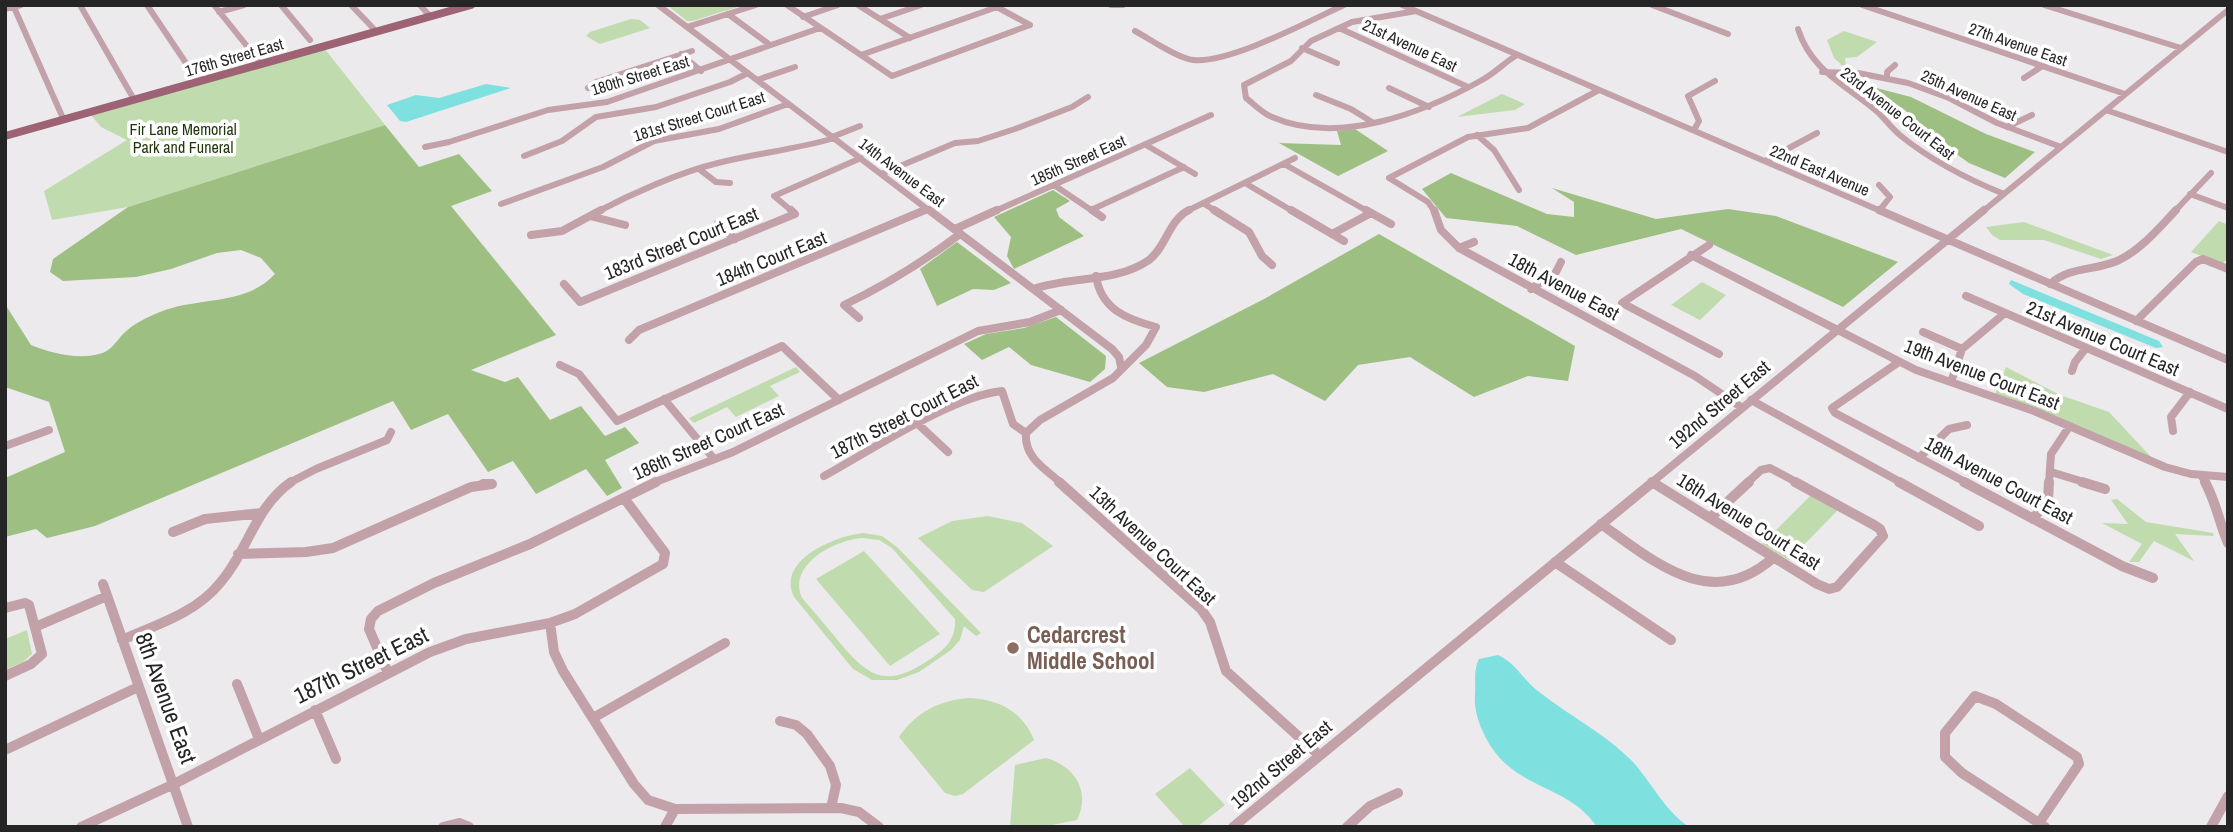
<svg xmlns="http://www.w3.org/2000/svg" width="2233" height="832" font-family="'Archivo Narrow',sans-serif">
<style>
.green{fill:#c0dbad;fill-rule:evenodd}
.forest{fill:#9dc082}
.water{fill:#7fe0e0}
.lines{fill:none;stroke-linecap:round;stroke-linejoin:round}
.minor-far2{stroke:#c3a1a9;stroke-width:6}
.minor-far1{stroke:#c3a1a9;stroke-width:8}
.minor{stroke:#c3a1a9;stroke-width:10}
.major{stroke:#9d6273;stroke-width:8}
.education-dot{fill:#8d6e63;stroke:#fff;stroke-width:2.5}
.labels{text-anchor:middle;stroke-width:7;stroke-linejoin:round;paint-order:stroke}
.far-street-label{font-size:16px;fill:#262526;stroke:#fff}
.far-park-label{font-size:16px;fill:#1f3509;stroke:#fff}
.street-label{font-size:19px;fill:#262526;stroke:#fff}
.near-education-label{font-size:23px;font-weight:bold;fill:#785e54;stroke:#fff;text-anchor:start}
.near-street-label{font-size:23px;fill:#262526;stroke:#fff}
</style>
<rect width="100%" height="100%" fill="#eceaed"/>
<path class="green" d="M667 5H744L692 21H687Z
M631 19 640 20 650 28 600 44 586 36 590 32Z
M1844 31 1877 42 1857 57 1845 58 1846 69 1834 58 1827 40Z
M324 48 385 125 128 207 52 220 44 191 127 140 101 127 90 114Z
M1502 94 1525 104 1515 110 1457 117Z
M2219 221 2228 225V258L2222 264 2191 252Z
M2024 222 2113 255 2101 259 2044 240H2000L1992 235 1986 227Z
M1702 282 1726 295 1700 320 1671 305Z
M796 367 800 372 770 386 779 396 736 417 727 407 694 423 689 418Z
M2006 367 2060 395 2109 412 2153 459 1995 394Z
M1811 495 1838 510 1789 560 1762 544Z
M2117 499 2146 522 2213 533 2214 536 2175 534 2194 561 2154 541 2139 562H2129L2142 544 2102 523 2128 524 2111 500Z
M988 516 1022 523 1053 546 984 592 972 590 918 538 952 521Z
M863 533 882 536 897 547 981 633 976 636 964 626 960 640 951 650 919 672 897 680H872L853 669 794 597C776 560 835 536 863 533ZM862 538 879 540 892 548 955 619C956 638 947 648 932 658 889 687 872 681 840 643 828 628 815 613 802 598 787 565 834 540 862 538Z
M864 551 940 634 890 666 816 579Z
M27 630 32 654 23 662 5 670V639Z
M969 698C999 699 1023 712 1034 740L963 794 955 796 945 793 899 737C916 712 940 700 969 698Z
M1046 758C1075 766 1091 792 1077 820L1041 827H1010L1015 765Z
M1190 768 1225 805 1197 827H1185L1155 794Z"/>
<path class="forest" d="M1865 85 1911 97 1986 134 2035 152 2005 178 1969 163 1925 132 1905 110Z
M385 125 419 167 459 154 492 191 451 206 556 335 471 370 505 382 518 377 550 420 581 406 605 436 625 427 639 443 605 460 622 488 607 496 586 469 536 494 513 461 488 472 448 414 411 430 393 401 95 526 47 538 36 529 5 537V478L65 452 49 402 5 387V304L31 345C51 353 77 360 99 354 111 351 115 343 123 334 133 324 147 317 160 312 199 296 244 307 275 274L261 258 241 250 217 253 171 269 136 277 63 281 50 272 53 259 128 207Z
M1355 129 1388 151 1338 176 1279 143 1341 145 1337 131Z
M1451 173 1547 214 1574 217V202L1552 188 1656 219 1728 209 1776 216 1898 262 1843 307 1681 229 1576 255 1517 226 1446 218 1422 189Z
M1053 190 1070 201 1056 209 1059 217 1084 236 1014 269 1007 256 1011 237 994 217Z
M1379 234 1575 346 1568 381 1528 376 1474 397 1410 357 1358 365 1325 401 1273 374 1204 392 1167 387 1139 363 1264 299Z
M957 242 1011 283 994 290 973 289 937 306 920 269Z
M1056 317 1106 356 1105 369 1090 382 1031 365 1009 347 982 360 964 344 986 334 1024 328Z"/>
<path class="water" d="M486 84 511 88 406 122 400 121 387 105 416 95 439 98Z
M2011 280 2159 341 2163 347 2156 348 2023 294 2009 284Z
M1498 655C1516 663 1523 680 1538 691 1569 716 1605 733 1633 762 1652 783 1665 811 1689 827H1597C1566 781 1510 792 1483 732 1478 721 1474 708 1475 695 1476 681 1473 672 1479 659Z"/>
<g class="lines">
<path class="minor-far2" d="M13 5 62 116
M80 5 132 96
M147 5 196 78
M214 5 258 60
M281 5 310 40
M351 5 373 28
M420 5 428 14
M658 5 931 212
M787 5 892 76 1030 25
M858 5 910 38
M1111 5H1123
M1402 5 1883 212
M1652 5 1728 34
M1862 5 2125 94
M2044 5 2181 48
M995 6 1030 25
M5 9 21 5
M1416 11 1352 22 1311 41 1291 61 1244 85 1246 98C1254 104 1262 113 1272 117 1338 146 1423 113 1482 80 1495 73 1505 62 1517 55
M219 12 244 5
M728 14 770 45
M803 17 838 5
M880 19 921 5
M687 27 756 5
M1339 28 1468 87
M1798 29C1811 70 1843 83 1874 109 1884 117 1891 128 1901 136 1932 161 1967 179 2004 194
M1135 31C1150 39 1177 58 1193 60 1229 64 1309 21 1344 5
M1302 48 1337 63
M681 54 701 71
M861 55 997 7
M1822 72 1858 73 1908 83 1949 98 1997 123 2061 147
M1887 77V72L1895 65
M2024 78 2041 67
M757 80 795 67
M588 88 596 82 692 51
M1389 88 1429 107
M1316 95 1351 109 1372 122
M1949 98 1961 89
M2106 110 2228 152
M2007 127 2032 115
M1694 130 1699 121 1688 96 1715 81
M1477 135 1494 150 1519 190
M832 137 860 126
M1146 145 1195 174
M425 147 449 142 548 110 607 102 820 28
M524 156 562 141 596 117 656 107 730 82 748 73
M1765 161 1817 133
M1284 164 1369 212
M699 169 716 182 730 183
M881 174 955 143 978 141 1015 129 1072 107 1088 97
M1389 178 1428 202 1435 212
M1389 178 1468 137 1528 128 1599 90
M1245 183 1294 212
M1054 185 1094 212
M1879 185 1890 197 1879 211
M2190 194 2228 208
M1203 203 1217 212
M501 204 603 167 654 141 719 129 788 104
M1091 210 1184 167
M597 212C631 194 680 172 718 163 757 153 794 150 834 138
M793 212 774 196 861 158
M921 212 928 209
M993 212 1211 115
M1185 212 1295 158
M1982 212 2228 10
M2174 212 2211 173"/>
<path class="minor-far1" d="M929 210 1112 349 1119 357 1121 367
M1092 210 1102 217
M1214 210 1249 232 1262 256 1272 265
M1291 210 1344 241
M1366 210 1391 224
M1434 210 1441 230 1459 248 1695 376 1741 407
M1879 210 2228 360
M590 216 625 225
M718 223 735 239
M955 229 997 210
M1332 234 1371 213
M531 235 562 231 601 210
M1709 245 1622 303 1719 354
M1459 248 1474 242
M1691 255 1916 370 2034 411 2165 467 2191 474 2228 477
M564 284 580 302 795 214 791 210
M2050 284C2071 266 2093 271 2117 261 2140 251 2159 228 2176 210
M1034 289C1071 276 1116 283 1149 260 1167 246 1168 221 1189 210
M1531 289 1556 272 1561 262
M1966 296 2228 409
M859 318 844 305C886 285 923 262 960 234
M2136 321 2196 262 2203 259 2228 269
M1923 332 1962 349
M629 340 639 330 925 210
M1899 362 1832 408 1835 413 1967 483
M560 365 579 374 617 421 782 346 839 400
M2072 371 2075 362 2086 348
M1951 382 1962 349 2005 313
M664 399 714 459
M1751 400 1902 483
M919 425 948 452
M2173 431 2171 417 2190 392
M1026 433C1024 457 1044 468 1061 483
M1026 433 1040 420 1113 378 1146 345 1156 327C1126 319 1101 309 1096 276
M5 446 49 430
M1919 458 1949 429 1967 425
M2051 472 2087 483
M2201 475 2206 483
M824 476C870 451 952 396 1002 391L1013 424 1026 433
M1652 482 1654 483
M289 483 316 469 387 440 391 432
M483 483H488
M653 483 733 452 978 331 1030 322 1061 310
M1651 483 1984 210
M1747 483 1761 470 1770 468 1798 483
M2049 483 2051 454 2069 427"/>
<path class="minor" d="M1059 482 1201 609 1210 622 1226 671 1319 755
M1652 482 1710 518
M1899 482 1979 526
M1964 482 2122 566 2153 578
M2082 482 2105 489
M2205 482C2216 502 2219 522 2228 543
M1710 518 1817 584 1829 589 1837 587 1883 536 1880 529 1874 525 1795 482
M1710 518 1749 482
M2033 519 2048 500 2049 482
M1601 524C1656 563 1712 613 1774 557
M173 532 205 519 262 513
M238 554 306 552 333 548 471 487 492 484
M1555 562 1671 640
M103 584 188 827
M5 608 25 603 29 605 42 654 31 664 5 676
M550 623 554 652 563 671 634 784 648 800 675 809 841 808 859 812 879 827
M35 627 107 596
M122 640C156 625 196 613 220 583 248 551 255 507 291 482
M388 673 369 629 371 619 378 611 434 583 530 544 656 482
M237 684 259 739
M1975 696 1996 704 2077 757 2079 764 2039 823 1962 773 1945 757V733Z
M315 710 336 759
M593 718 725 643
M780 721 796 725 807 734 830 766 836 785 831 808
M5 750 138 687
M2039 823 2045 827
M81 827 174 784 430 652 466 639 550 623 575 614 663 564 665 553 624 498
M443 827 459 823 469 827
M665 827 675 809
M1233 827 1653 482
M1347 827 1370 806 1398 793
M2211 827 2228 796"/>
<path class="major" d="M5 136 471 5"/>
</g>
<circle class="education-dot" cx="1013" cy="648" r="7"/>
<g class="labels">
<g class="far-street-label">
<text transform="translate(2018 44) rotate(19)" y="6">27th Avenue East</text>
<text transform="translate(1410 45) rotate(25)" y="6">21st Avenue East</text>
<text transform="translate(234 57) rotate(-16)" y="6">176th Street East</text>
<text transform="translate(640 75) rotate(-17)" y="6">180th Street East</text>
<text transform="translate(1969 95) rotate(24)" y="6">25th Avenue East</text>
<text transform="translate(1898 113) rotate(38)" y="6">23rd Avenue Court East</text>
<text transform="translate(699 116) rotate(-17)" y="6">181st Street Court East</text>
<text transform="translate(1078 160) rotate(-24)" y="6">185th Street East</text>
<text transform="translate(1820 170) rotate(23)" y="6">22nd East Avenue</text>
<text transform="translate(902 172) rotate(37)" y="6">14th Avenue East</text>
</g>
<g class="far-park-label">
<text x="183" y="135">Fir Lane Memorial<tspan x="183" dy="18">Park and Funeral</tspan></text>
</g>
<g class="street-label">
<text transform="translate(681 243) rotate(-22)" y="7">183rd Street Court East</text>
<text transform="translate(771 258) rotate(-22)" y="7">184th Court East</text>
<text transform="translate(1564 286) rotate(28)" y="7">18th Avenue East</text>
<text transform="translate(2103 338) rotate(23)" y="7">21st Avenue Court East</text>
<text transform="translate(1982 374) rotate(21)" y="7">19th Avenue Court East</text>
<text transform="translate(1719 404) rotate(-40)" y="7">192nd Street East</text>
<text transform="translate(904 416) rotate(-27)" y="7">187th Street Court East</text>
<text transform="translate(708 441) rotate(-24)" y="7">186th Street Court East</text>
<text transform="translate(1999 480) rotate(28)" y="7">18th Avenue Court East</text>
<text transform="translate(1749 521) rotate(32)" y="7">16th Avenue Court East</text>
<text transform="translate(1153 545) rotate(43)" y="7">13th Avenue Court East</text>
<text transform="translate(1281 764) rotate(-40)" y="7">192nd Street East</text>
</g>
<g class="near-education-label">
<text x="1027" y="643">Cedarcrest<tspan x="1027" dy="26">Middle School</tspan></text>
</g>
<g class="near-street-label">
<text transform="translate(361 665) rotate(-26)" y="8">187th Street East</text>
<text transform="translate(166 698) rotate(70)" y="8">8th Avenue East</text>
</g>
</g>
<rect width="2233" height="832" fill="none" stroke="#262526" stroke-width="14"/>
</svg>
